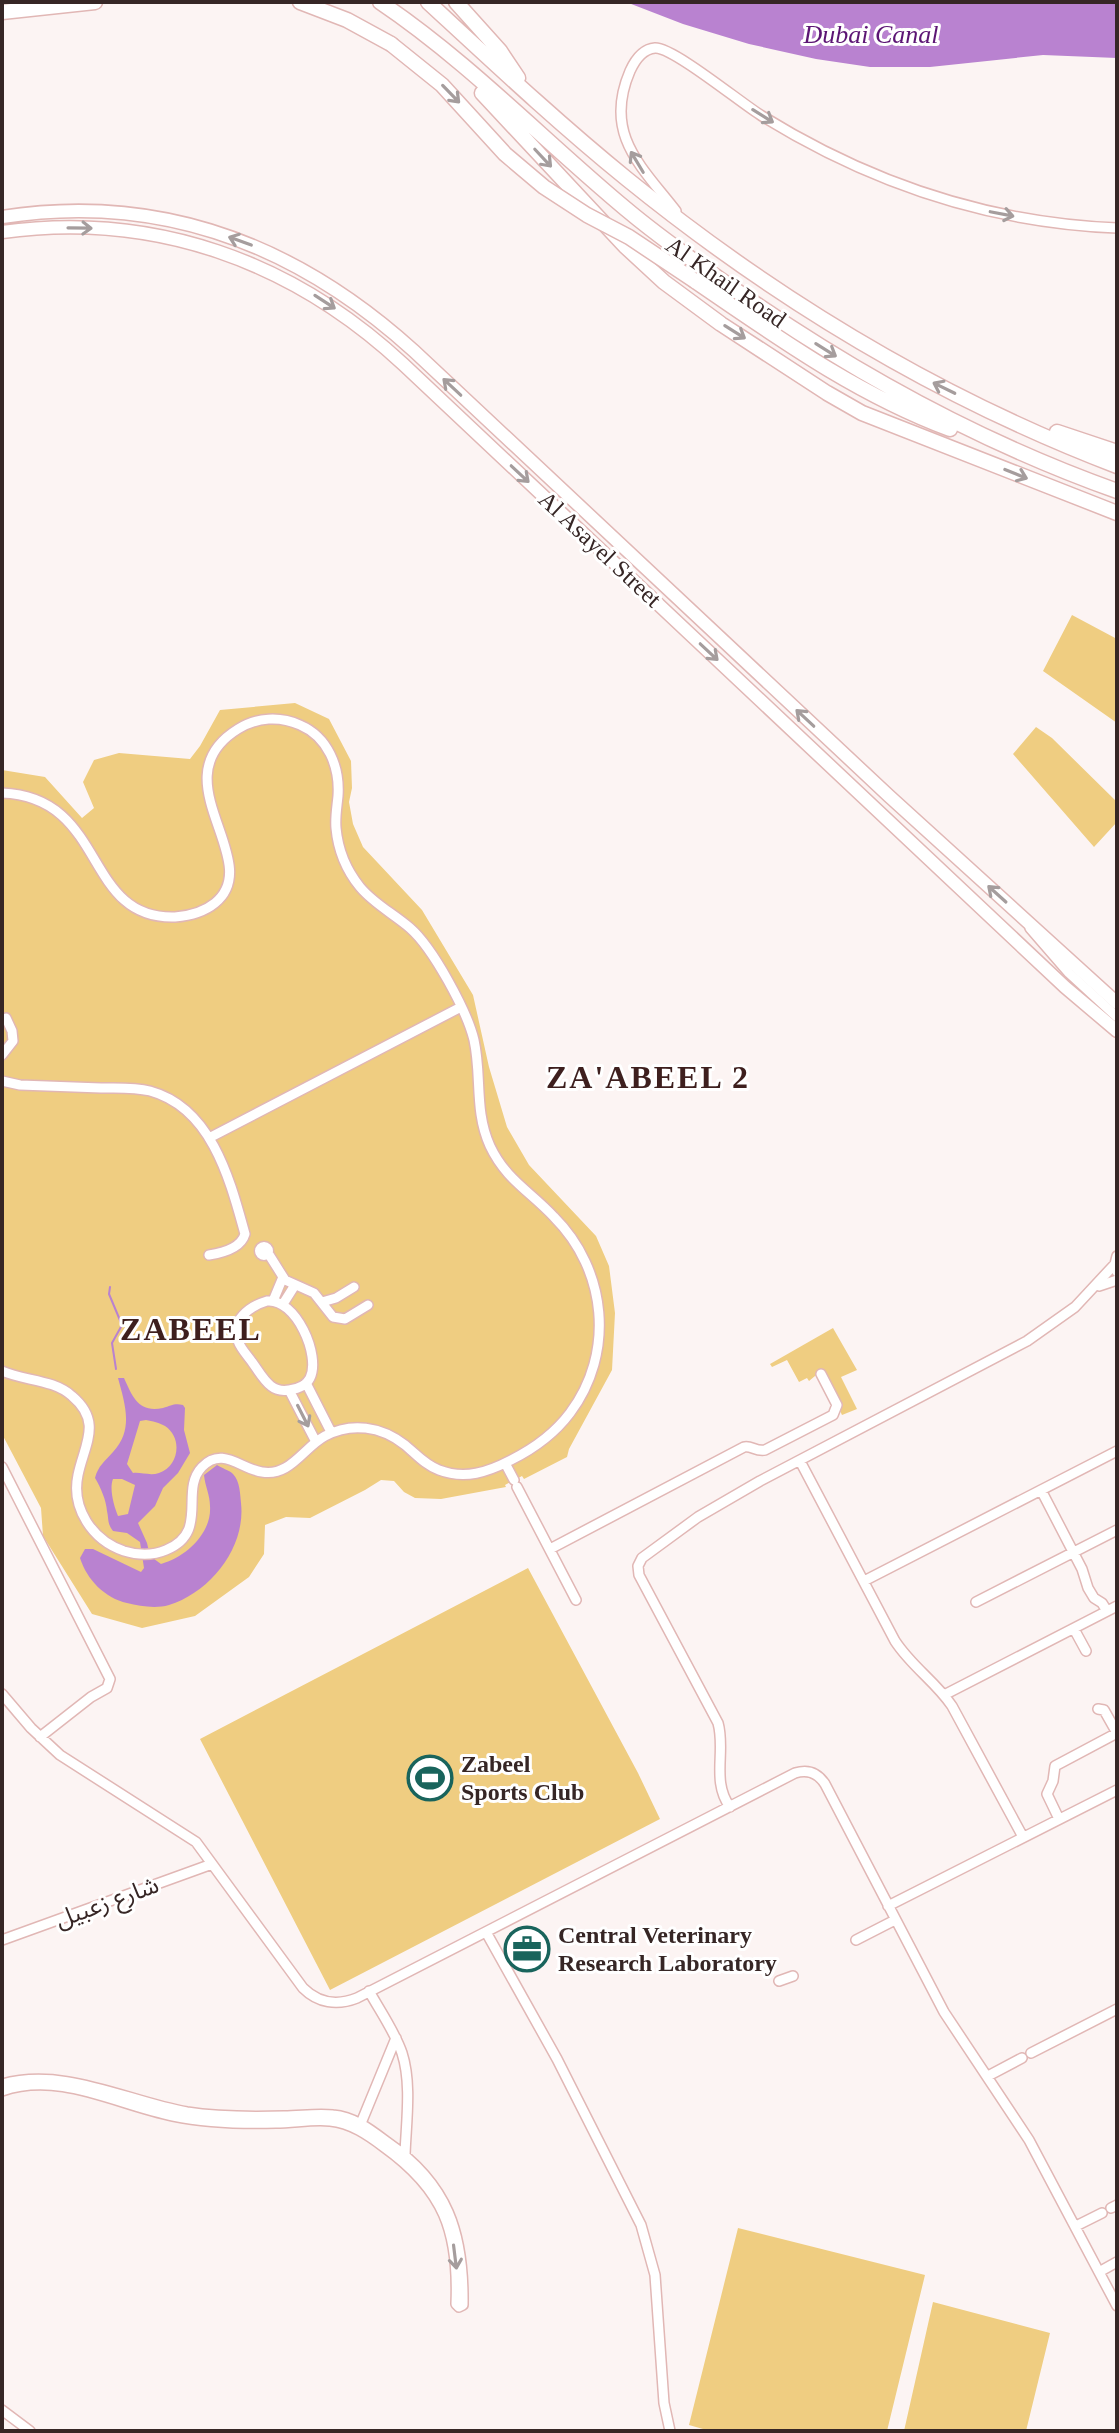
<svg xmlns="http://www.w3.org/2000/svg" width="1119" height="2433" font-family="'Times New Roman','Noto Sans Arabic',serif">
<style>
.green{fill:#efcd81}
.water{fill:#b982d0;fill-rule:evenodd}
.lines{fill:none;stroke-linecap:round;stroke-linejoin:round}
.stream{stroke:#b982d0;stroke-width:2}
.minor-casing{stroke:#e1b7b5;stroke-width:12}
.major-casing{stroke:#e1b7b5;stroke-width:15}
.highway-casing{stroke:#e1b7b5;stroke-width:17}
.minor{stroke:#fff;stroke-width:9}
.major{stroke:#fff;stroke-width:12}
.highway{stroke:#fff;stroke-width:14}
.highway-bridge-casing{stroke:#e1b7b5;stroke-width:17;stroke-linecap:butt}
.highway-bridge{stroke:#fff;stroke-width:14}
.oneway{stroke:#a59d9d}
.labels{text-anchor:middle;stroke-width:6;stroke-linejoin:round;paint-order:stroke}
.street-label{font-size:24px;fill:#362625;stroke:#fff}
.poi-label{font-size:24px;font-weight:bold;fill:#362625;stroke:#fff;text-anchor:start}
.water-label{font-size:26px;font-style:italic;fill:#5c1574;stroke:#fff}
.district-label{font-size:32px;font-weight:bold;letter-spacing:2px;fill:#3e1f1e;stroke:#fff}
</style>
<rect width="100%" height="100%" fill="#fcf4f3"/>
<path class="green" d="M1072 615 1117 639V723L1043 671Z
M295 703 329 719 351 761 352 788 349 802 353 824 363 847 422 910 473 995 489 1067 507 1127 529 1165 596 1236 609 1266 615 1313 612 1370 569 1449 567 1457 524 1479 522 1476 505 1485 506 1487 441 1499 415 1498 404 1492 394 1481 381 1480 365 1490 310 1518 286 1517 265 1525 264 1554 249 1577 195 1616 142 1628 92 1614 43 1536 41 1508 2 1434V770L45 777 82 818 94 808 83 782 94 760 119 753 190 759 200 746 220 710Z
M1036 727 1052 738 1117 802V822L1094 847 1013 754Z
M833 1328 857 1370 841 1377 857 1409 842 1415 821 1371 809 1381 807 1378 799 1382 787 1360 772 1367 770 1364Z
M528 1568 638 1773 660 1819 330 1990 200 1739Z
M738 2228 925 2275 887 2431H710L689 2425Z
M933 2302 1050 2333 1026 2431H904Z"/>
<path class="water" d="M626 2H1117V58L1043 55 930 67H870L816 59 749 44 683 24Z
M118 1378H124C133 1398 139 1413 163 1408 171 1406 174 1403 183 1405L185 1408 184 1430 190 1453 178 1473 163 1488 155 1506 138 1523 147 1543 150 1556 161 1564C186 1557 212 1533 210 1506 210 1495 205 1486 204 1475L217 1465C221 1468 229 1470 233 1474 240 1481 240 1494 241 1503 246 1547 211 1592 169 1605 155 1609 140 1606 127 1603 105 1598 87 1580 80 1558L85 1549H93L141 1572 144 1568 140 1542 127 1533 113 1531C107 1523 109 1520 107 1511 106 1500 101 1488 95 1478 98 1466 105 1461 113 1452 134 1430 125 1404 118 1378ZM146 1420C152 1421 160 1423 165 1426 183 1438 179 1466 159 1473 150 1476 141 1472 133 1473L127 1464 140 1421ZM113 1479H122L135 1485 128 1514 118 1516C114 1506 109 1489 113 1479Z"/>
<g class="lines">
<path class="stream" d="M110 1287 109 1294 122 1325 112 1343 116 1369"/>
<g class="minor-casing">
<path id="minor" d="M676 211C641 166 603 134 630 71 635 60 642 49 655 48 673 47 742 104 762 116 872 184 988 223 1117 228
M2 793C108 797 82 920 175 917 188 916 204 912 215 903 267 861 157 779 238 729 257 717 280 716 300 725 328 737 340 767 338 796 337 807 335 817 336 828 338 850 347 871 360 887 374 904 394 914 410 928 433 948 467 1011 474 1040 482 1076 474 1111 490 1146 506 1180 530 1191 554 1217 607 1270 615 1353 570 1413 555 1433 533 1449 511 1460 488 1472 465 1480 439 1470 425 1465 416 1454 405 1445 381 1426 351 1422 325 1436 303 1448 290 1477 262 1472 241 1469 222 1446 202 1467 179 1491 210 1532 166 1550 152 1556 137 1555 124 1551 92 1540 71 1508 78 1475 84 1445 103 1422 72 1396 53 1379 24 1381 2 1371
M1030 928 1069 973 1117 1017
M2 1055 13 1041 12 1031 6 1018
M2 1081 20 1085C47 1086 74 1087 101 1088 117 1088 134 1087 150 1091 212 1108 230 1180 245 1234 241 1248 222 1253 209 1255
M209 1138 461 1007
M259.5 1251a4.5 4.5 0 1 1 9 0a4.5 4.5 0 1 1-9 0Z
M268 1253 285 1280 314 1293 333 1317 345 1319 368 1305
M1117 1256 1115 1264 1117 1272
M1099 1286 1117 1280
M267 1301C296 1298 321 1356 310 1378 306 1386 297 1389 289 1390 283 1391 276 1390 271 1386 263 1380 258 1370 252 1362 247 1355 241 1349 238 1341 229 1321 250 1306 267 1301Z
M273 1301 283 1277
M322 1302 336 1298 354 1287
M283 1304 295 1285
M306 1383 331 1432
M289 1390 316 1442
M800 1461 895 1641C912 1667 936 1682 952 1706L1023 1837
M505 1463 514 1480
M2 1467 110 1679 107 1688 91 1697 40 1737
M517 1487 576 1600
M1041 1490 1082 1569 1088 1588 1094 1598 1102 1603 1107 1611
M550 1549 744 1447C751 1445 756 1452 765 1450L833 1415 837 1405 821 1374
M864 1581 1117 1451
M976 1602 1117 1530
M1074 1629 1086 1651
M2 1694 31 1728 60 1755 196 1842 303 1988C318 2003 337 2006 357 1998L795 1773C808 1769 818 1773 825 1784L944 2012 1029 2140 1117 2306
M944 1695 1117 1606
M1098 1709 1104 1710 1117 1733
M730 1807C711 1781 726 1751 718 1723L639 1575 638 1566 642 1558 698 1517 760 1481 1027 1341 1075 1307 1115 1264
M1059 1819 1047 1794 1053 1781 1055 1766 1117 1733
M888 1906 1117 1790
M486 1932 557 2059 641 2225 655 2275 664 2403 670 2431
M2 1940 212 1864
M856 1940 895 1920
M779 1981 793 1976
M369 1991C380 2011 395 2032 402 2053 412 2084 406 2123 405 2155
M1031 2053 1117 2009
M988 2076 1022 2058
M2 2084C65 2067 126 2101 187 2112 219 2117 252 2117 284 2116 300 2116 317 2113 333 2115 355 2117 371 2130 387 2142 448 2184 464 2233 463 2305L459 2307 456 2304C459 2232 444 2190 384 2147 368 2135 351 2123 330 2121 313 2119 294 2123 276 2123 242 2124 207 2123 173 2116 117 2105 60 2071 2 2091
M359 2128 396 2038
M1111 2208 1117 2205
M1076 2226 1102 2213
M1099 2272 1117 2262
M2 2410 30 2431"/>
</g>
<g class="major-casing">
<path id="major" d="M2 217C161 192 297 245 414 351L889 796 1117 1003
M2 232C154 211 292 261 403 364L1065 987 1117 1031"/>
</g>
<g class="highway-casing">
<path id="highway" d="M300 2 347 20 391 44
M380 2C469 62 543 140 626 209 664 241 706 270 747 298 863 378 985 444 1117 491
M428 2C493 62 558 123 627 179 775 299 939 398 1117 466
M456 2 500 51 518 78
M2 12 95 2
M482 93 625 246 664 282 721 324 827 393 862 413 1117 513
M695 281C777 337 856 394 950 429
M1057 432 1117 452"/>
</g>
<use href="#minor" class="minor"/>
<use href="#major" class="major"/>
<use href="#highway" class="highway"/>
<g class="highway-bridge-casing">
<path id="highway-bridge" d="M391 44 442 85 505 154 544 187 587 215 629 237 695 281"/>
</g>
<use href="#highway-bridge" class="highway-bridge"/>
</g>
<defs><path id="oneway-shaft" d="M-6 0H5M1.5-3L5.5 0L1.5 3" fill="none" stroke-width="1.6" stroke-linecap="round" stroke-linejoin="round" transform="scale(2)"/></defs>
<g class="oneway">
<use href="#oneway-shaft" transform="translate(451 94) rotate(46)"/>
<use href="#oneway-shaft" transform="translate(763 116) rotate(32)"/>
<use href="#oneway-shaft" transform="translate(543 158) rotate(47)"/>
<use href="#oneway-shaft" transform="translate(637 162) rotate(-121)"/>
<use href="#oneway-shaft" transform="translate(1002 214) rotate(11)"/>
<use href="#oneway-shaft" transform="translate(80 228) rotate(1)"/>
<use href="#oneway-shaft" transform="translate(240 241) rotate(-160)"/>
<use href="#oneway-shaft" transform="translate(325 302) rotate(33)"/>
<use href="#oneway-shaft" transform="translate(735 332) rotate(32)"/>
<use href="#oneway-shaft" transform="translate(826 350) rotate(32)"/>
<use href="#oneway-shaft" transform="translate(452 387) rotate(-137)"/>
<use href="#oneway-shaft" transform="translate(944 388) rotate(-154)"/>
<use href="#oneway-shaft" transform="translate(520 474) rotate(43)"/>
<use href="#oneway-shaft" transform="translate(1016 474) rotate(22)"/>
<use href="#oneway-shaft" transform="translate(709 652) rotate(43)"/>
<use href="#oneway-shaft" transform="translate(805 718) rotate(-137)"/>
<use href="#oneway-shaft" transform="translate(997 894) rotate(-138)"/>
<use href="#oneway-shaft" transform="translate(303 1416) rotate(63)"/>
<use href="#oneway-shaft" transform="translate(455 2257) rotate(83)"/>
</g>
<defs>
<g id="stadium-ring" transform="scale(2.3)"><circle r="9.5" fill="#fff" stroke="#19645c" stroke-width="1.5"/><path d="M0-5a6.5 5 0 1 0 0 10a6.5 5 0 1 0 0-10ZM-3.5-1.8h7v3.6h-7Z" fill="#19645c"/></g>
<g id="office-ring" transform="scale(2.3)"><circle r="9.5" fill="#fff" stroke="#19645c" stroke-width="1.5"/><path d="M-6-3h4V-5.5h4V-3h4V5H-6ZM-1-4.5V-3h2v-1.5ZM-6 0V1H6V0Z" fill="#19645c"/></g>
</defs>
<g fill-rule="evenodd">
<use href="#stadium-ring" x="430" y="1778"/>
<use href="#office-ring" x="527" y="1949"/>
</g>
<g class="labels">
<g class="street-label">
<text transform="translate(726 282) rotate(35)" y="8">Al Khail Road</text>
<text transform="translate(600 549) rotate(43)" y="8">Al Asayel Street</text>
<text transform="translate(107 1902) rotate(-20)" y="8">شارع زعبيل</text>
</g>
<g class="poi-label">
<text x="461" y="1772">Zabeel<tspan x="461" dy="28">Sports Club</tspan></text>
<text x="558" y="1943">Central Veterinary<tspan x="558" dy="28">Research Laboratory</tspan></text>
</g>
<g class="water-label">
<text x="871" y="43">Dubai Canal</text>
</g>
<g class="district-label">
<text x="648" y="1088">ZA'ABEEL 2</text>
<text x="191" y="1340">ZABEEL</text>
</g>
</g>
<rect width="1119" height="2433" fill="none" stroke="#362625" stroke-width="8"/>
</svg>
